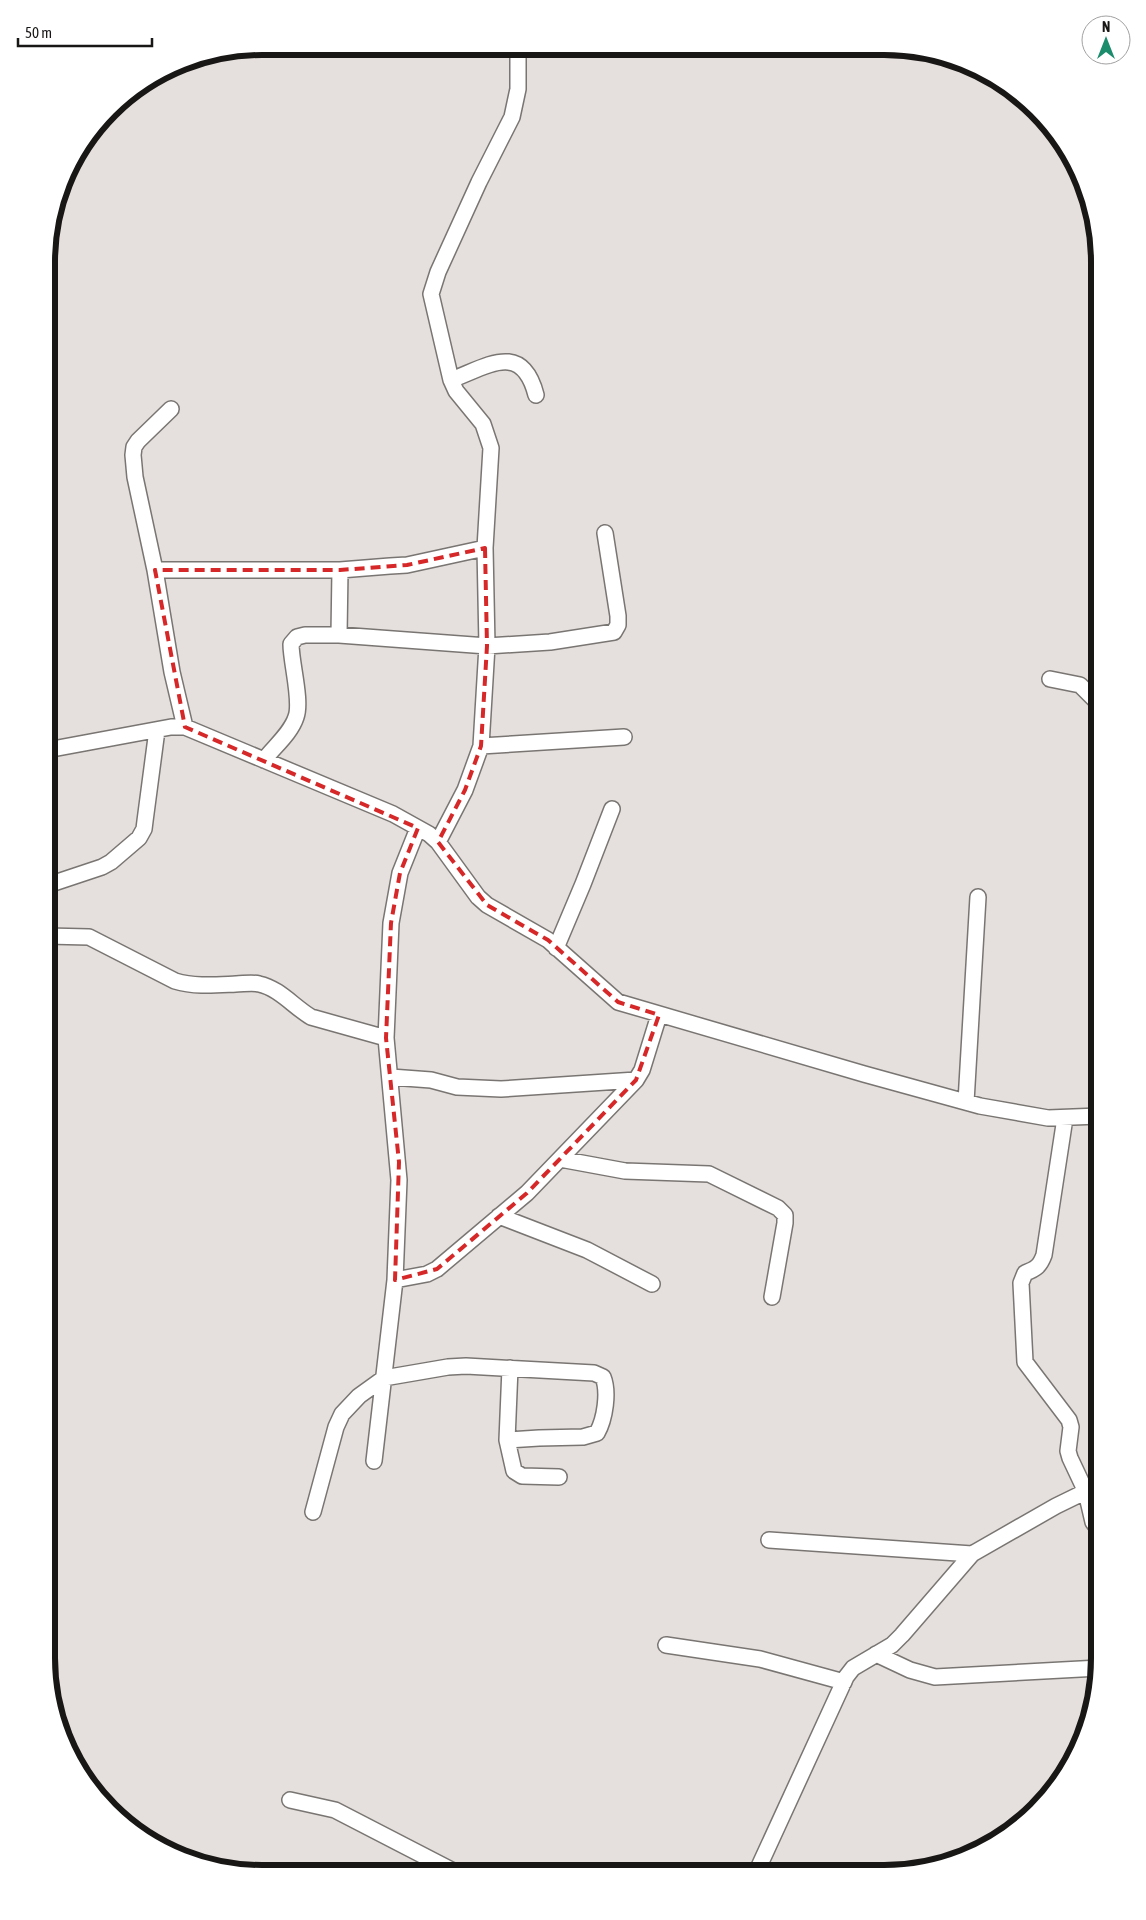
<svg xmlns="http://www.w3.org/2000/svg" width="1146" height="1920" font-family="'Asap Condensed',sans-serif">
<style>
.lines{fill:none;stroke-linecap:round;stroke-linejoin:round}
.minor-casing{stroke:#797572;stroke-width:18}
.minor{stroke:#fff;stroke-width:15}
.marked{fill:none;stroke:#d62828;stroke-width:4;stroke-dasharray:10 6;stroke-linejoin:round}
.rim{fill:none;stroke:#191716;stroke-width:6}
</style>
<rect width="100%" height="100%" fill="#e5e0dd"/>
<g class="lines">
<g class="minor-casing">
<path id="minor" d="M451 380C488 366 522 341 536 395
M171 409 138 441 134 447 133 455 135 477 155 570 172 672 185 727
M155 570H340L390 566 407 565 485 548
M339 635 340 570
M1050 679 1080 685 1100 705
M481 746 624 737
M47 750 171 727H185L393 814 429 834 438 842 478 897 487 905 548 940 618 1002 864 1074 980 1106 1048 1118 1099 1116
M264 760C274 747 291 733 296 717 302 701 291 663 291 644L297 637 305 635H339L487 646 550 642 614 632 618 625V616L605 533
M438 842 465 790 481 746 487 646 485 548 491 448 483 424 456 391 451 380 431 294 438 272 479 182 512 117 518 89V47
M48 885 102 867 111 862 139 838 144 829 145 821 157 730
M47 936 89 937 175 981C195 987 215 985 236 984 243 984 252 982 259 984 279 988 294 1007 311 1017L386 1038
M556 948 583 884 612 809
M391 1077 431 1080 457 1087 501 1089 636 1080
M966 1102 978 897
M1065 1118 1044 1255C1040 1266 1036 1269 1025 1273L1021 1283 1025 1362 1069 1420 1071 1427 1068 1451 1070 1458 1086 1492 1093 1522 1099 1530
M560 1159 625 1171 709 1174 778 1208 785 1215V1223L772 1297
M499 1216 587 1250 652 1284
M395 1280 427 1274 437 1269 527 1193 636 1080 642 1070 659 1015
M510 1368 507 1440 514 1471 522 1476 559 1477
M374 1461 395 1280 399 1180 386 1038 391 923 400 873 418 828
M313 1512 336 1427 342 1414 359 1396 384 1378 448 1367 466 1366 594 1373 603 1377C609 1392 605 1419 597 1433L583 1437 539 1438 507 1440
M769 1540 972 1554
M666 1645 760 1659 844 1682
M876 1654 910 1670 935 1677 1099 1668
M290 1800 335 1810 457 1873
M756 1873 846 1677 853 1668 892 1645 902 1635 972 1554 1056 1506 1099 1485"/>
</g>
<use href="#minor" class="minor"/>
</g>
<path class="marked" d="M485 548 487 646 481 746 465 790 438 842 487 905 548 940 618 1002 659 1015 636 1080 527 1193 437 1269 395 1280 399 1162 386 1038 391 923 400 873 418 828 185 727 155 570H340L407 565Z"/>
<path d="M0 0H1146V1920H0ZM262 55H884A207 207 0 0 1 1091 262V1658A207 207 0 0 1 884 1865H262A207 207 0 0 1 55 1658V262A207 207 0 0 1 262 55Z" fill="#fff" fill-rule="evenodd"/>
<path class="rim" d="M262 55H884A207 207 0 0 1 1091 262V1658A207 207 0 0 1 884 1865H262A207 207 0 0 1 55 1658V262A207 207 0 0 1 262 55Z"/>
<g transform="translate(1106 40)"><circle r="24" fill="#ffffff" stroke="#a3a2a2"/>
<path d="M0-4L9 19L0 12L-9 19Z" fill="#1b8c6c"/>
<text y="-8" font-size="14" font-weight="bold" text-anchor="middle" fill="#191716">N</text>
</g>
<path d="M18 38v8h134v-8" fill="none" stroke="#191716" stroke-width="2.5"/>
<text x="25" y="38" font-size="15" fill="#191716" stroke="#ffffff" stroke-width="4" paint-order="stroke">50 m</text>
</svg>
